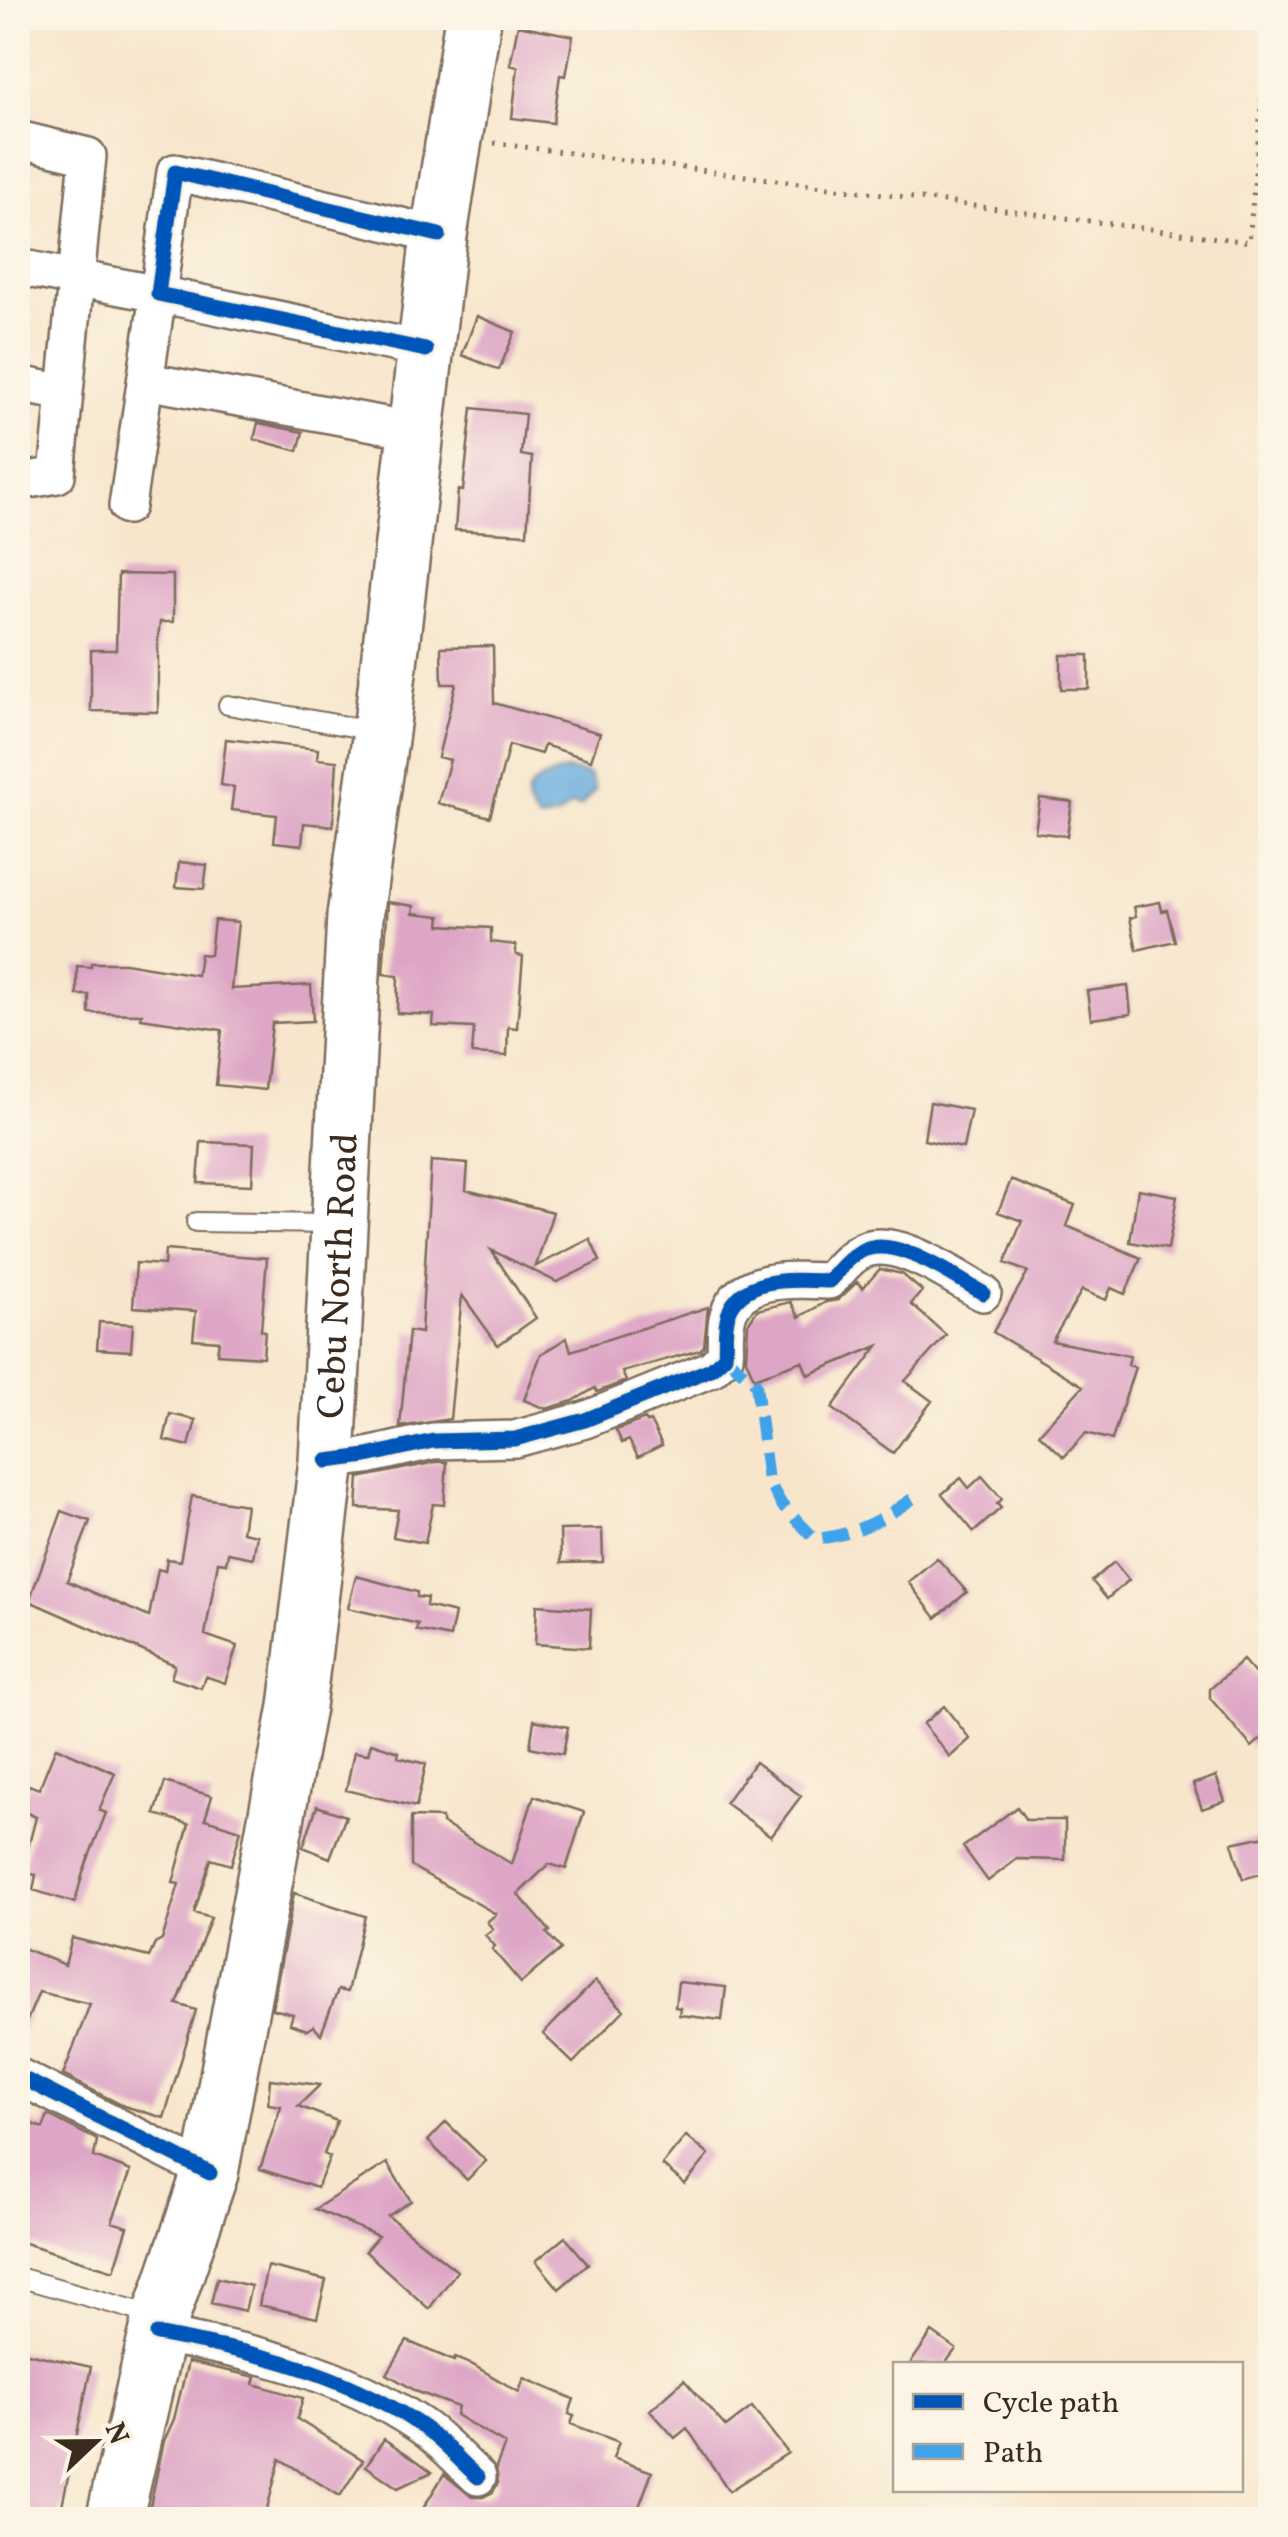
<svg xmlns="http://www.w3.org/2000/svg" width="1288" height="2537" font-family="Vollkorn,serif">
<style>
.water{fill:#69adde;stroke:#526c7e;stroke-width:2.5}
.building{fill:#dea6c6}
.lines{fill:none;stroke-linecap:round;stroke-linejoin:round}
.service-casing{stroke:#7d6c5b;stroke-width:22}
.minor-casing{stroke:#7d6c5b;stroke-width:40}
.trunk-casing{stroke:#7d6c5b;stroke-width:60}
.path{stroke:#7d6c5b;stroke-width:5;stroke-dasharray:2.5 8;stroke-linecap:butt}
.service{stroke:#fff;stroke-width:18}
.minor{stroke:#fff;stroke-width:35}
.trunk{stroke:#fff;stroke-width:55}
.quiet{stroke:#3fa3ea;stroke-width:12;stroke-dasharray:25 12;stroke-linecap:butt}
.cycleway-casing{stroke:#fcf5e5;stroke-width:21}
.cycleway{stroke:#0057b8;stroke-width:15}
.labels{text-anchor:middle;stroke-width:8;stroke-linejoin:round;paint-order:stroke}
.street-label{font-size:38px;fill:#3b2a1e;stroke:#fcf5e5}
</style>
<rect width="100%" height="100%" fill="#fcf5e5"/>
<filter id="ink" filterUnits="userSpaceOnUse"><feTurbulence type="fractalNoise" baseFrequency=".01" numOctaves="2"/><feDisplacementMap in="SourceGraphic" scale="20" xChannelSelector="R" yChannelSelector="G"/><feConvolveMatrix kernelMatrix="1 2 1 2 8 2 1 2 1" color-interpolation-filters="sRGB"/></filter>
<filter id="wash" filterUnits="userSpaceOnUse"><feTurbulence type="fractalNoise" baseFrequency=".0048" numOctaves="4" result="noise"/><feDisplacementMap in="SourceGraphic" scale="40" xChannelSelector="R" yChannelSelector="G"/><feGaussianBlur stdDeviation="2.25" result="paint"/><feColorMatrix in="noise" values="0 0 0 0 0 0 0 0 0 0 0 0 0 0 0 0 0 1.4 0 .05"/><feComposite in="paint" operator="in"/></filter>
<g filter="url(#wash)">
<rect width="100%" height="100%" fill="#f7e6cc"/>
<path class="water" d="M568 770 589 775 595 790 580 807 572 805 556 817 539 820C510 790 540 777 568 770Z"/>
<g id="blocks">
<path class="building" d="M518 25 573 36 566 76 560 75 553 123 512 118 518 67 510 65Z
M477 316 515 332 499 370 462 355Z
M472 408 525 414 521 455 532 457 527 534 455 530 458 490 463 491Z
M258 423 303 432 298 451 254 439Z
M118 574 173 575V622H160L158 638V712L91 711V650H116Z
M493 646 494 703 600 733 591 760 544 745 541 754 509 745 490 817 438 803 450 760 438 757 456 684H442L441 647Z
M1061 655H1089V689H1061Z
M226 739 318 749 317 759 337 761 333 826 304 823 302 845 274 842 277 815 231 810 234 787 221 785Z
M1040 798 1072 802 1067 836 1035 832Z
M179 862 207 865 204 889 176 887Z
M388 902 414 906 413 913 441 916 440 925 491 928V942L516 945V955L523 956 517 1028 508 1027 507 1056 472 1054 474 1028 433 1026 434 1015 397 1013 398 976 383 974Z
M1160 902 1162 911 1167 910 1175 941 1137 950 1130 918 1136 916 1134 907Z
M214 920 238 922 231 989 311 985 313 1021 272 1023 265 1090 216 1085 222 1030 141 1018 142 1014 89 1013V995H77V966L91 967V963H125L197 975 200 954 210 955Z
M1128 986 1131 1014 1091 1019 1087 991Z
M930 1102 971 1110 963 1148 924 1140Z
M201 1142 254 1144 252 1185 198 1183Z
M431 1161 468 1164 466 1190 553 1212 536 1266 590 1239 600 1261 557 1282 491 1250 536 1318 498 1345 462 1295 450 1419 400 1427 409 1331 421 1333Z
M1011 1180 1075 1205 1067 1226 1141 1258 1125 1294 1111 1288 1106 1300 1082 1290 1052 1341 1130 1356 1128 1365 1135 1367 1112 1440 1086 1433 1064 1457 1039 1434 1083 1386 993 1332 1028 1272 1005 1263 1022 1221 998 1212Z
M1138 1189 1177 1196 1168 1249 1130 1242Z
M165 1250 267 1258 261 1330 265 1331 263 1357 217 1354 219 1341 193 1339 196 1311 133 1307 136 1263 164 1265Z
M880 1269 902 1274 922 1291 911 1304 946 1335 905 1381 932 1401 893 1453 832 1408 878 1346 808 1375 802 1361 754 1378 746 1359 748 1324 757 1310 791 1302 799 1317 826 1302 838 1300 857 1282 863 1288Z
M708 1307 704 1346 700 1350 622 1372 626 1381 597 1392 595 1388 573 1401 546 1409 524 1400 541 1354 567 1338 571 1351Z
M99 1322 133 1324 131 1351 97 1349Z
M170 1414 196 1420 189 1446 164 1440Z
M645 1419 647 1422 650 1421 662 1445 638 1457 629 1440 622 1443 616 1430Z
M436 1462H447L444 1505 433 1504 425 1543 393 1537 398 1510 357 1508 359 1478Z
M982 1476 1002 1499 997 1504 1001 1508 974 1532 942 1494 961 1478 969 1488Z
M192 1496 246 1505 242 1532 257 1535 253 1558 228 1553 226 1563 218 1562 205 1635 237 1646 225 1683 205 1676 201 1688 171 1678 175 1665 29 1601 62 1511 90 1521 67 1581 149 1617 158 1569 165 1571 167 1559 180 1561Z
M602 1529 603 1562 561 1563 560 1530Z
M937 1558 967 1592 936 1618 908 1582Z
M1114 1562 1129 1580 1107 1599 1092 1581Z
M356 1576 417 1592V1597L427 1598 426 1606 455 1613 450 1637 416 1630 418 1624 348 1608Z
M537 1605 591 1609 589 1648 535 1644Z
M1243 1660 1270 1691V1731L1252 1747 1210 1698V1689Z
M944 1706 970 1739 950 1757 923 1724Z
M534 1720 568 1727 563 1754 530 1747Z
M371 1743 399 1752 398 1757 426 1764 416 1807 346 1790 354 1752 368 1754Z
M56 1747 115 1773 99 1810 106 1813 83 1872 75 1903 33 1890 36 1875 22 1872 36 1817 19 1809 29 1785 39 1789Z
M755 1762 801 1796 771 1836 725 1803Z
M1216 1776 1225 1801 1202 1809 1193 1784Z
M165 1782 212 1796 205 1819 241 1830 231 1865 211 1859 194 1913 211 1918 177 2004 196 2010 164 2118 124 2106 63 2075 90 2004 39 1992 18 2042V1946L65 1965 72 1938 149 1957 155 1944 162 1940 179 1884 173 1883 189 1824 155 1814Z
M534 1796 584 1812 566 1869 549 1864 518 1894 550 1931 547 1933 561 1949 521 1983 492 1949 495 1946 485 1935 493 1929 487 1922 496 1914 411 1866V1817L442 1818V1823L512 1864Z
M317 1806 346 1816 330 1858 303 1847Z
M1017 1807 1026 1820H1065V1860L1017 1859 988 1881 963 1847Z
M1270 1835V1871L1243 1879 1232 1843Z
M294 1893 365 1916 347 1992 338 1990 321 2034 313 2026 307 2030 290 2024 293 2014 272 2009Z
M595 1981 624 2010 573 2063 543 2034Z
M678 1982 726 1987 722 2020 679 2015 680 2008 675 2007Z
M270 2079 320 2085 298 2106 337 2121 324 2154 330 2157 317 2188 260 2169 281 2106 268 2104Z
M48 2115 97 2140 94 2157 131 2171 112 2222 128 2227 114 2271 18 2241V2119L43 2128Z
M446 2122 486 2161 467 2180 428 2141Z
M686 2136 709 2155 685 2184 662 2165Z
M387 2163 411 2201 388 2216 457 2271 429 2309 365 2251 378 2236 315 2209Z
M565 2237 588 2264 559 2289 536 2261Z
M267 2266 326 2280 317 2318 259 2305Z
M217 2278 251 2286 245 2311 211 2303Z
M932 2332 956 2349 945 2364H910Z
M407 2341 454 2361 455 2358 473 2365 519 2392 524 2378 574 2399 569 2414 574 2416 571 2424 619 2442 613 2458 652 2472 634 2520H416L444 2474 472 2497H483L493 2492 498 2483 496 2467 505 2444 456 2415 458 2407 418 2392 387 2374Z
M18 2351 91 2367 59 2520H18Z
M188 2362 256 2377 254 2384 303 2398 297 2419 363 2460 340 2496 280 2459 264 2520H147L164 2441 174 2419Z
M684 2380 726 2427 752 2407 788 2453 729 2491 687 2428 675 2438 650 2410Z
M384 2439 413 2458 432 2472 398 2488 366 2466Z"/>
</g>
</g>
<g filter="url(#ink)">
<use href="#blocks" fill-opacity="0" stroke="#7d6c5b" stroke-width="2.5"/>
<g class="lines">
<g class="service-casing">
<path id="service" d="M228 705 375 731
M196 1222 334 1224
M18 2277 156 2316"/>
</g>
<g class="minor-casing">
<path id="minor" d="M18 139 88 156 57 475 18 482
M18 267 158 294 127 506
M426 350 158 294 175 172 439 235
M146 381 417 431
M18 384 65 393
M327 1461 367 1456 433 1441 515 1439 585 1420 711 1369 725 1356C726 1344 724 1327 728 1315 741 1274 796 1280 829 1281 838 1272 847 1259 858 1253 891 1231 952 1276 983 1293
M18 2076 210 2173
M157 2334C251 2352 338 2369 420 2425 441 2439 459 2460 478 2477"/>
</g>
<g class="trunk-casing">
<g id="trunk">
<path id="s1" d="M114 2520 161 2317 210 2173 297 1707 327 1461 355 916 381 732 439 235 473 18"/>
</g>
</g>
<path class="path" d="M494 143 1249 242 1269 18"/>
<use href="#service" class="service"/>
<use href="#minor" class="minor"/>
<use href="#trunk" class="trunk"/>
<path class="quiet" d="M725 1356 756 1384 768 1481 782 1505 815 1539C855 1535 882 1520 915 1497"/>
<g class="cycleway-casing">
<path id="cycleway" d="M426 350 158 294 175 172 439 235
M327 1461 367 1456 433 1441 515 1439 585 1420 711 1369 725 1356C726 1344 724 1327 728 1315 741 1274 796 1280 829 1281 838 1272 847 1259 858 1253 891 1231 952 1276 983 1293
M18 2076 210 2173
M157 2334C251 2352 338 2369 420 2425 441 2439 459 2460 478 2477"/>
</g>
<use href="#cycleway" class="cycleway"/>
</g>
</g>
<g class="labels">
<g class="street-label">
<text dy="13" stroke="none"><textPath href="#s1" startOffset="1268">Cebu North Road</textPath></text>
</g>
</g>
<rect width="1288" height="2537" fill="none" stroke="#fcf5e5" stroke-width="60"/>
<rect x="893" y="2362" width="350" height="130" fill="#fcf5e5" stroke="#afa495" stroke-width="2.5"/>
<rect x="913" y="2394" width="50" height="15" fill="#0057b8" stroke="#afa495" stroke-width="2.5"/>
<text x="983" y="2412" font-size="30" fill="#3b2a1e">Cycle path</text>
<rect x="913" y="2444" width="50" height="15" fill="#3fa3ea" stroke="#afa495" stroke-width="2.5"/>
<text x="983" y="2462" font-size="30" fill="#3b2a1e">Path</text>
<g transform="translate(95 2442) rotate(68)" stroke="#fcf5e5" stroke-width="8" paint-order="stroke">
<path d="M0-8L18 38L0 25L-18 38Z" fill="#3b2a1e"/>
<text y="-15" font-size="28" font-weight="bold" text-anchor="middle" fill="#3b2a1e">N</text>
</g>
</svg>
